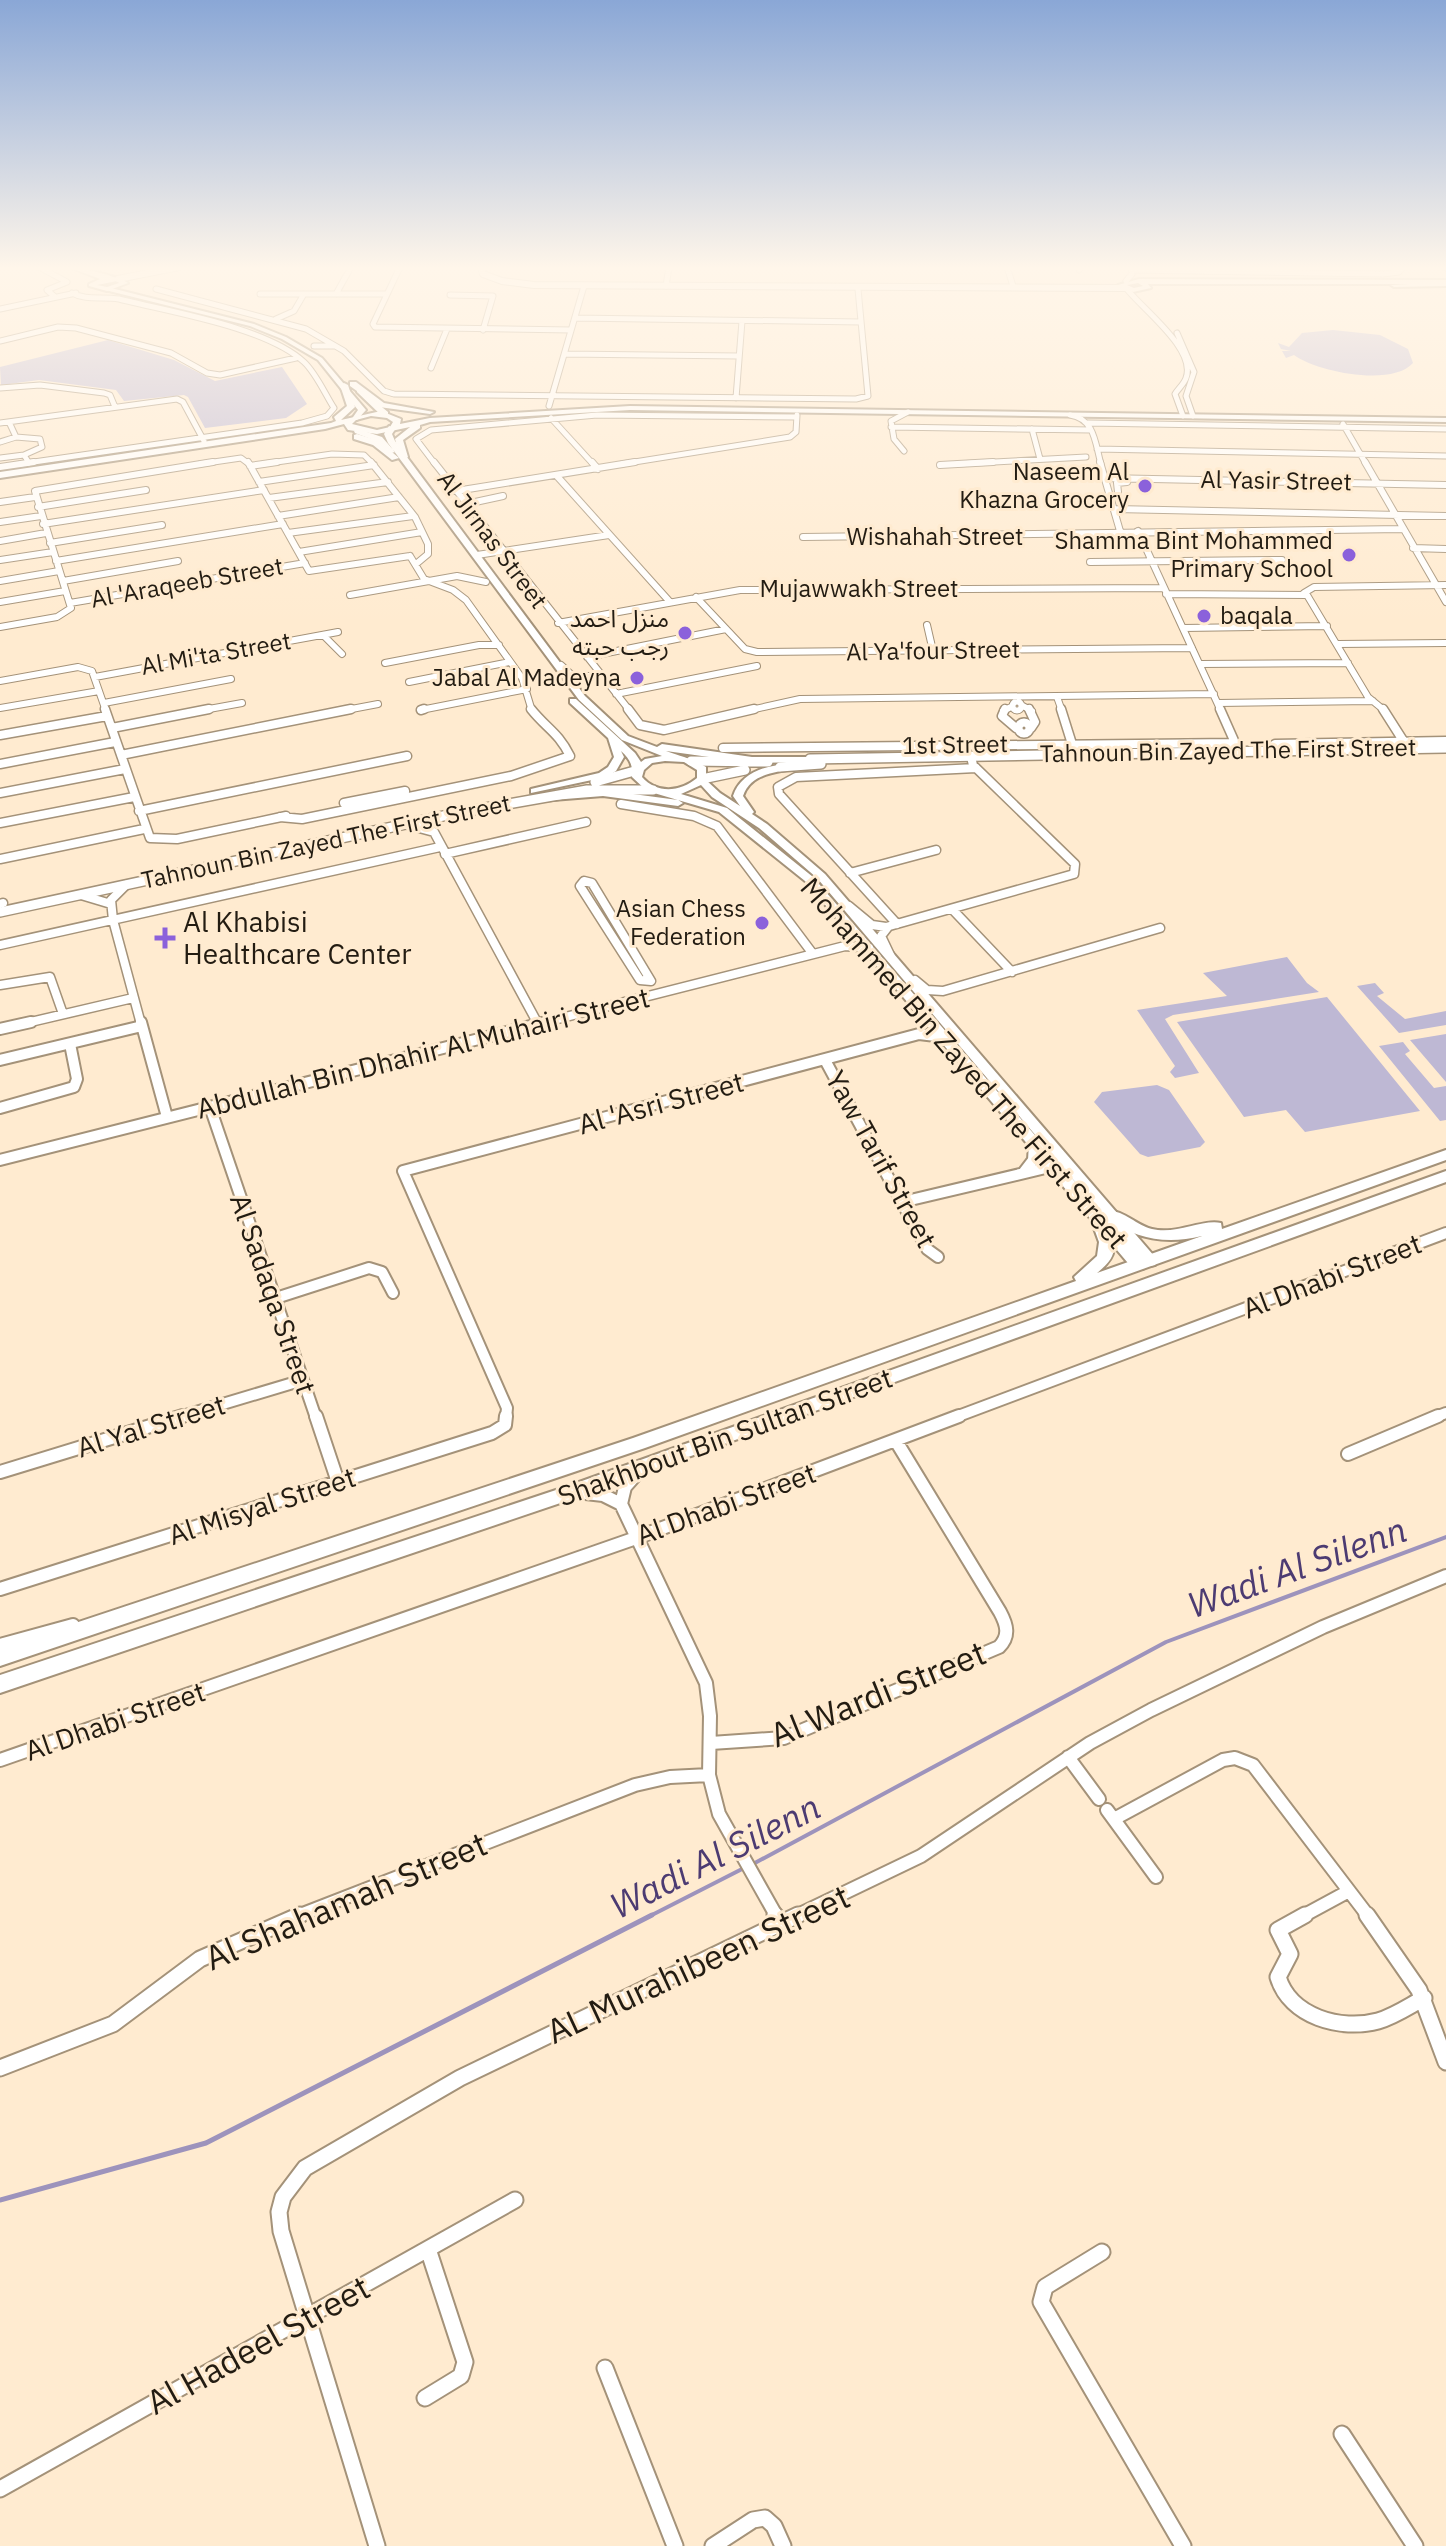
<svg xmlns="http://www.w3.org/2000/svg" width="1446" height="2546" font-family="'IBM Plex Sans','Noto Sans Arabic',sans-serif">
<style>
.green{fill:#beb8d4}
.lines{fill:none;stroke-linecap:round;stroke-linejoin:round}
.stream-far1{stroke:#9d93bc;stroke-width:4}
.stream{stroke:#9d93bc;stroke-width:5}
.minor-far5-casing{stroke:#a49279;stroke-width:7}
.minor-far4-casing{stroke:#a49279;stroke-width:8}
.minor-far3-casing{stroke:#a49279;stroke-width:11}
.minor-far2-casing{stroke:#a49279;stroke-width:14}
.minor-far1-casing{stroke:#a49279;stroke-width:16}
.minor-casing{stroke:#a49279;stroke-width:19}
.tertiary-far1-casing{stroke:#a49279;stroke-width:8}
.tertiary-casing{stroke:#a49279;stroke-width:12}
.secondary-casing{stroke:#a49279;stroke-width:4}
.primary-casing{stroke:#a49279;stroke-width:4}
.minor-far5{stroke:#fff;stroke-width:5}
.minor-far4{stroke:#fff;stroke-width:6}
.minor-far3{stroke:#fff;stroke-width:8}
.minor-far2{stroke:#fff;stroke-width:10}
.minor-far1{stroke:#fff;stroke-width:12}
.minor{stroke:#fff;stroke-width:15}
.tertiary-far1{stroke:#fff;stroke-width:6}
.tertiary{stroke:#fff;stroke-width:9}
.secondary{fill:#fff;fill-rule:evenodd}
.primary{fill:#fff;fill-rule:evenodd}
.poi-dot{fill:#8b61db;stroke:#ffebd0;stroke-width:3}
.labels{text-anchor:middle;stroke-width:6;stroke-linejoin:round;paint-order:stroke}
.far-poi-label{font-size:24px;fill:#231c12;stroke:#ffebd0;text-anchor:end}
.far-street-label{font-size:24px;fill:#231c12;stroke:#ffebd0}
.poi-label{font-size:28px;fill:#231c12;stroke:#ffebd0;text-anchor:start}
.street-label{font-size:28px;fill:#231c12;stroke:#ffebd0}
.near-street-label{font-size:34px;fill:#231c12;stroke:#ffebd0}
.near-water-label{font-size:36px;font-style:italic;fill:#4c3b72;stroke:#ffebd0}
</style>
<rect width="100%" height="100%" fill="#ffebd0"/>
<path class="green" d="M1333 330 1380 335 1408 349 1413 363C1392 387 1317 372 1294 355L1286 358 1282 351H1291L1281 349 1278 343 1289 347 1302 333Z
M108 340 174 360 215 381 282 367 307 404 286 418 205 428 188 397 184 395 124 401 116 390 39 380 1 385 0 367Z
M1287 957 1307 983 1319 992 1173 1015 1165 1019 1199 1073 1175 1078 1170 1072 1175 1066 1137 1010 1227 996 1203 973Z
M1375 983 1384 993 1377 996 1405 1019 1446 1011V1025L1399 1033 1357 986Z
M1327 997 1420 1111 1305 1132 1286 1110 1244 1117 1177 1022Z
M1446 1034V1082L1410 1040Z
M1403 1042 1410 1051 1405 1054 1434 1088 1446 1086V1120L1440 1121 1379 1046Z
M1157 1085 1169 1090 1205 1142 1200 1147 1148 1157 1140 1154 1094 1102 1102 1092Z"/>
<g class="lines">
<path class="stream-far1" d="M753 1864 1166 1642 1446 1537
M648 1917 746 1867"/>
<path class="stream" d="M0 2200 206 2143 652 1915"/>
<g class="minor-far5-casing">
<path id="minor-far5" d="M39 267 67 282 47 290 55 297
M400 267 373 324 375 327 571 330
M1007 267 1013 286
M1078 267 1079 270
M1131 270 1383 274 1399 272 1403 267
M1126 281 1132 274
M666 286 669 267
M1126 288C1141 308 1197 349 1186 378 1184 384 1178 389 1175 394L1183 416
M156 289 306 329 344 351 384 391 394 394 856 399 868 396 858 289
M260 294H386
M336 294 351 267
M450 295 493 296 483 330
M0 309 76 293
M575 318 861 322
M276 319 294 311 304 294
M1177 333 1194 372 1186 396 1193 416
M0 341 58 327 76 328 171 353 207 373 220 375 296 358
M314 346H335
M565 354 739 356
M431 368 447 329
M0 388 40 385 104 393 110 395 115 407
M736 398 742 321
M549 406 584 286
M1070 415C1095 419 1095 443 1101 464
M551 418 593 464
M9 422 16 437 40 439 42 447 24 455 29 463
M0 423 177 399 183 402 204 441
M1088 423 1446 429
M1343 424 1366 464
M891 427 1091 430
M1032 429 1040 459
M0 442 16 437
M1097 449 1446 456
M904 451 894 439 891 421 908 412
M0 458 24 455
M20 464 302 423 327 416 334 408C325 394 316 373 304 362 266 327 170 312 119 299 103 296 86 301 72 293
M200 464 241 458 249 464
M263 464 332 454 364 455 373 464
M435 464 416 439 431 430 597 415 796 417
M622 464 790 437 796 432 797 415
M957 464 1086 457"/>
</g>
<g class="minor-far4-casing">
<path id="minor-far4" d="M248 462 309 571 410 556
M371 462 415 517 428 544V554L416 564
M434 462 630 711
M592 462 598 469
M1100 462 1120 531
M1365 462 1446 602
M940 465 993 462
M250 466 277 462
M0 467 34 462
M556 475 670 602
M1105 478 1446 485
M259 482 374 465
M456 491 635 462
M1118 492 1117 483 1127 482
M269 498 388 482
M0 502 35 497
M466 504 503 496
M38 507 146 490
M1115 509 1446 516
M278 516 399 497
M0 522 41 516
M43 524 264 490
M1138 531 1221 711
M288 533 413 516
M803 537 1403 529
M0 541 46 533
M50 543 162 525
M1413 548 1446 549
M299 552 422 532
M477 555 609 535
M410 556 424 579 453 590 466 600 522 678 532 711
M0 560 53 552
M56 561 283 524
M1090 562 1282 560
M0 581 59 571
M63 581 178 561
M1304 593 1314 587 1446 585
M1166 594 1307 595 1368 697 1385 711
M350 595 457 576 486 582
M696 597 745 649 757 652 1192 648
M0 602 65 591
M70 603 305 563
M558 623 740 590 1163 588
M927 625 933 651
M0 627 57 617 71 608 35 491 213 462
M1183 628 1327 626
M323 635 342 654
M1338 644 1446 643
M587 657 726 629
M385 663 479 645H499
M1200 664 1348 663
M561 665 574 677 601 675
M95 677 338 632
M0 681 78 667 92 671 106 711
M409 682 510 662
M616 694 757 666
M1057 697 1062 711
M1012.5 706a4.5 4.5 0 1 1 9 0a4.5 4.5 0 1 1-9 0Z
M104 703 231 679
M1218 703 1373 701
M1023 706 1032 711
M0 708 99 691
M421 710 527 689
M198 711 242 703
M341 711 378 704
M746 711 800 699 1214 694
M1003 711 1011 707"/>
</g>
<g class="minor-far3-casing">
<path id="minor-far3" d="M105 709 150 838 177 839 286 816
M628 709 640 725 664 730 754 709
M1005 709 1002 716 1016 728
M1029 709 1035 722 1031 728
M1061 709 1072 744
M1220 709 1236 745
M1383 709 1404 742
M421 710 424 709
M1018.5 728a5.5 5.5 0 1 1 11 0a5.5 5.5 0 1 1-11 0Z
M112 728 209 709
M0 735 107 716
M723 748 1235 743
M1266 750 1275 744 1446 741
M121 755 351 709
M0 764 115 742
M0 793 125 769
M344 803 405 791
M621 804 694 816 717 826 813 954
M139 811 407 756
M280 817 302 819 511 776 570 756C558 732 547 729 531 709
M0 823 134 797
M408 825 434 832 538 1024
M445 854 586 822
M0 859 144 829
M850 873 936 850
M584 881 592 883 651 981 640 980 580 886Z
M126 885 111 900 113 920 141 1024
M81 895 111 904
M0 904 3 903
M849 906 872 925 886 927 1074 874 1075 864 973 765 971 757
M952 909 1012 972
M897 924 779 794 778 787 796 777 976 768
M888 927 881 936 891 957
M0 945 440 847
M915 980 927 990 943 991 1160 928
M0 985 50 977 63 1014
M22 1024 133 998
M538 1024 845 946 869 948"/>
</g>
<g class="minor-far2-casing">
<path id="minor-far2" d="M141 1022 167 1117
M0 1029 31 1022
M0 1060 142 1026
M825 1060 927 1249 938 1257
M210 1107 316 1418
M0 1108 74 1087 77 1079 70 1044
M0 1160 546 1022
M1023 1173 1033 1160 1034 1144
M902 1202 1054 1166
M276 1298 369 1268 382 1272 393 1293
M176 1418 303 1380
M506 1418 507 1408 403 1171 919 1034 944 1037
M953 1418 1446 1233
M1433 1418 1446 1413"/>
</g>
<g class="minor-far1-casing">
<path id="minor-far1" d="M316 1416 338 1482
M1348 1454 1438 1416
M640 1470 625 1487 621 1504 706 1683 710 1716 709 1775 719 1814 777 1917
M0 1472 183 1416
M577 1492 603 1495 621 1504
M0 1589 492 1433 505 1425 506 1416
M0 1645 73 1625
M711 1743 784 1738 999 1647C1010 1636 1007 1625 1000 1612L896 1441
M1068 1757 1099 1799
M0 1760 636 1538 959 1416
M1107 1810 1156 1877
M1114 1819 1223 1760 1235 1758 1253 1765 1369 1917
M295 1917 635 1785 670 1777 709 1775
M794 1917 921 1856 1090 1743 1151 1710 1323 1627 1446 1576
M1301 1917 1349 1891"/>
</g>
<g class="minor-casing">
<path id="minor" d="M775 1915 781 1925
M1305 1915 1278 1930 1290 1954 1278 1977C1290 2017 1341 2031 1378 2021 1395 2016 1409 2006 1424 1998
M1367 1915 1419 1990 1446 2062
M0 2068 113 2024 200 1959 300 1915
M1102 2252 1045 2287 1041 2302 1183 2546
M605 2368 675 2546
M425 2398 461 2376 465 2362 428 2249
M1342 2434 1415 2546
M0 2489 515 2200
M377 2546 281 2231 279 2212 283 2197 305 2168 460 2078 798 1915
M713 2546 753 2520 765 2518 774 2526 783 2546"/>
</g>
<g class="tertiary-far1-casing">
<path id="tertiary-far1" d="M481 267 483 274 502 281 534 285 1125 288
M118 279 179 267"/>
</g>
<g class="tertiary-casing">
<path id="tertiary" d="M810 759 1446 748
M691 761 768 762
M780 767 821 764
M702 779 745 770
M595 782 638 770
M0 912 457 813 587 790H653"/>
</g>
<g class="secondary-casing">
<path id="secondary" d="M1139 279 1446 280V284H1148L1151 288 1133 292 1118 285ZM1138 283 1143 286 1134 288 1127 285Z
M107 287 254 324 286 337 322 358 366 410 357 420H351L358 410 318 360 282 339 250 326 105 290Z
M357 390H361L388 412V416H382L357 392Z
M389 426 396 428 392 434 395 441 585 696 628 736 657 747 662 744 752 757H824L826 759 821 762 752 763 666 751C682 757 691 758 706 767V780L720 793 740 806 733 796C741 771 771 763 796 764V768C775 773 751 773 743 796L754 812 752 814 767 824 825 874 1155 1257 1157 1261 1155 1265 1150 1266 1144 1263 1143 1269H1133L805 881 719 812 647 791 632 777C633 765 630 759 621 751L624 757 616 771 606 777 531 793V789L599 773 608 767 614 757 608 738 570 703V699H576L635 753 641 762 645 759 662 756 622 740 579 700 388 443 384 434ZM665 761 684 762 697 770V778C680 792 657 794 642 777L644 770 652 763ZM701 785 712 797 759 828 817 878 1094 1204 813 877 727 808 681 794Z
M358 429 382 437 395 452 388 454 376 441 355 433 354 431Z
M603 790 678 800 683 803 678 806 603 796 540 801 535 798 540 795Z"/>
</g>
<g class="primary-casing">
<path id="primary" d="M69 267C80 267 120 277 128 283L107 291 89 286V284L100 279ZM117 281 119 283 107 287 97 285Z
M1443 267H1446V270L1444 269Z
M1446 282V286L1394 287 1391 285Z
M350 382H356L384 403 434 412 430 414 379 407 350 386Z
M344 383 348 385 355 407 341 420 381 411 401 419 400 424 430 418 630 406 1446 418V422L630 410 430 422 420 425V428L403 440 408 457 404 460 400 457 395 439 410 427 377 434 348 430 344 424 325 429 0 478V472L331 423 336 421 334 417 347 406 340 385ZM371 416 387 418 393 422 390 427 377 430 352 424 356 420Z
M357 434 379 441 399 458 392 460 373 445 354 439V435Z
M1446 1150V1160L645 1448 0 1666V1648L633 1438 1076 1281 1074 1277 1097 1256 1099 1242 1091 1220 1094 1216H1104L1106 1211C1121 1208 1136 1225 1152 1229 1176 1235 1202 1219 1221 1223L1222 1229ZM1106 1219C1138 1239 1165 1245 1202 1236L1097 1273C1120 1255 1116 1245 1106 1219Z
M1446 1171V1182L578 1497 0 1693V1675L568 1486Z"/>
</g>
<use href="#minor-far5" class="minor-far5"/>
<use href="#minor-far4" class="minor-far4"/>
<use href="#minor-far3" class="minor-far3"/>
<use href="#minor-far2" class="minor-far2"/>
<use href="#minor-far1" class="minor-far1"/>
<use href="#minor" class="minor"/>
<use href="#tertiary-far1" class="tertiary-far1"/>
<use href="#tertiary" class="tertiary"/>
<use href="#secondary" class="secondary"/>
<use href="#primary" class="primary"/>
</g>
<linearGradient id="sky" x2="0" y2="1"><stop stop-color="#8aa7d6"/><stop offset="0.43" stop-color="#fff6ea"/><stop offset="1" stop-color="#fff6ea" stop-opacity="0"/></linearGradient>
<rect width="1446" height="624" fill="url(#sky)"/>
<g class="poi-dot">
<circle cx="1145" cy="486" r="8"/>
<circle cx="1349" cy="555" r="8"/>
<circle cx="1204" cy="616" r="8"/>
<circle cx="685" cy="633" r="8"/>
<circle cx="637" cy="678" r="8"/>
<circle cx="762" cy="923" r="8"/>
<path d="M161 926h8v8h8v8h-8v8h-8v-8h-8v-8h8z"/>
</g>
<g class="labels">
<g class="far-poi-label">
<text x="1129" y="480">Naseem Al<tspan x="1129" dy="28">Khazna Grocery</tspan></text>
<text x="1333" y="549">Shamma Bint Mohammed<tspan x="1333" dy="28">Primary School</tspan></text>
<text x="1220" y="624" text-anchor="start">baqala</text>
<text x="669" y="627">منزل احمد<tspan x="669" dy="28">رجب حبته</tspan></text>
<text x="621" y="686">Jabal Al Madeyna</text>
<text x="746" y="917">Asian Chess<tspan x="746" dy="28">Federation</tspan></text>
</g>
<g class="far-street-label">
<text transform="translate(1276 481) rotate(1)" y="8">Al Yasir Street</text>
<text x="935" y="545">Wishahah Street</text>
<text transform="translate(492 540) rotate(53)" y="8">Al Jirnas Street</text>
<text transform="translate(187 583) rotate(-10)" y="8">Al 'Araqeeb Street</text>
<text x="859" y="597">Mujawwakh Street</text>
<text transform="translate(933 651) rotate(-1)" y="8">Al Ya'four Street</text>
<text transform="translate(216 654) rotate(-10)" y="8">Al Mi'ta Street</text>
<text transform="translate(955 745) rotate(-1)" y="8">1st Street</text>
<text transform="translate(1228 751) rotate(-1)" y="8">Tahnoun Bin Zayed The First Street</text>
<text transform="translate(326 842) rotate(-12)" y="8">Tahnoun Bin Zayed The First Street</text>
</g>
<g class="poi-label">
<text x="183" y="932">Al Khabisi<tspan x="183" dy="32">Healthcare Center</tspan></text>
</g>
<g class="street-label">
<text transform="translate(423 1053) rotate(-14)" y="10">Abdullah Bin Dhahir Al Muhairi Street</text>
<text transform="translate(964 1063) rotate(49)" y="10">Mohammed Bin Zayed The First Street</text>
<text transform="translate(661 1103) rotate(-15)" y="10">Al 'Asri Street</text>
<text transform="translate(881 1159) rotate(61)" y="10">Yaw Tarif Street</text>
<text transform="translate(1332 1276) rotate(-21)" y="10">Al Dhabi Street</text>
<text transform="translate(273 1294) rotate(71)" y="10">Al Sadaqa Street</text>
<text transform="translate(151 1426) rotate(-17)" y="10">Al Yal Street</text>
<text transform="translate(725 1437) rotate(-20)" y="10">Shakhbout Bin Sultan Street</text>
<text transform="translate(726 1504) rotate(-20)" y="10">Al Dhabi Street</text>
<text transform="translate(262 1506) rotate(-18)" y="10">Al Misyal Street</text>
<text transform="translate(115 1721) rotate(-19)" y="10">Al Dhabi Street</text>
</g>
<g class="near-street-label">
<text transform="translate(878 1694) rotate(-22)" y="12">Al Wardi Street</text>
<text transform="translate(346 1901) rotate(-23)" y="12">Al Shahamah Street</text>
<text transform="translate(698 1964) rotate(-25)" y="12">AL Murahibeen Street</text>
<text transform="translate(258 2345) rotate(-29)" y="12">Al Hadeel Street</text>
</g>
<g class="near-water-label">
<text transform="translate(1297 1567) rotate(-20)" y="13">Wadi Al Silenn</text>
<text transform="translate(715 1856) rotate(-27)" y="13">Wadi Al Silenn</text>
</g>
</g>
</svg>
